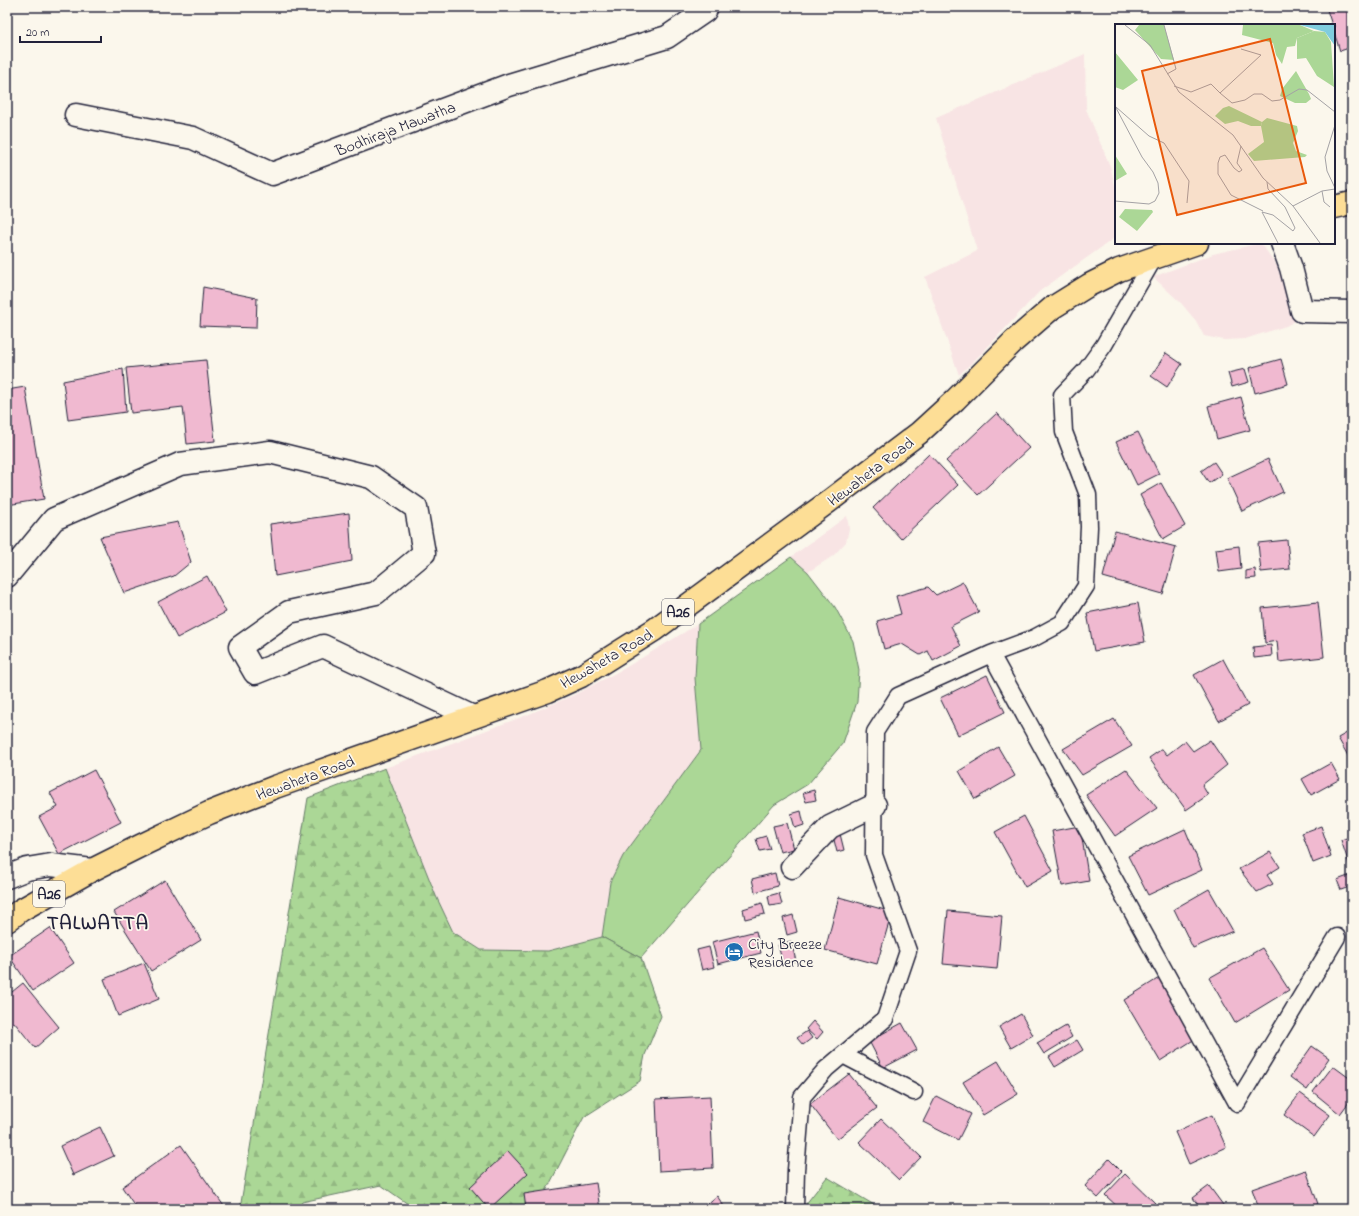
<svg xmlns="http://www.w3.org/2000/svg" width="1359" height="1216" font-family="'Indie Flower',sans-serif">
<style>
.built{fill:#f8e4e4}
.grass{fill:#abd796;stroke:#667c68}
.forest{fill:url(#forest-firs);stroke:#667c68}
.building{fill:#f0b9d0;stroke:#22223b}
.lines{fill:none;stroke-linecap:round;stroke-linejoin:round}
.service-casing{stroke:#22223b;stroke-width:19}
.minor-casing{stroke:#22223b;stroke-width:25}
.trunk-casing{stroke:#22223b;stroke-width:25}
.service{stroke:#fbf7ec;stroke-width:16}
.minor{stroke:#fbf7ec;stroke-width:22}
.trunk{stroke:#fdde96;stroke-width:22}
.labels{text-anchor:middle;stroke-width:3.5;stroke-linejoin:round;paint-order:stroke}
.shield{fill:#fbf7ec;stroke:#636270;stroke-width:1}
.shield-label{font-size:15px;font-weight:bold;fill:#22223b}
.street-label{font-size:16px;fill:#22223b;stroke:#fbf7ec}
.poi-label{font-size:16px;fill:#22223b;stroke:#fbf7ec;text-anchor:start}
.district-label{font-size:20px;font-weight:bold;letter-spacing:1px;fill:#22223b;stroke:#fbf7ec}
.inset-road{fill:none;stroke:#a4a2a5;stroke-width:1}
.view{fill:#e8590c;fill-opacity:0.15;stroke:#e8590c;stroke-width:2}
.inset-edge{fill:none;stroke:#22223b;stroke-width:2}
</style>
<defs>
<pattern id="forest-firs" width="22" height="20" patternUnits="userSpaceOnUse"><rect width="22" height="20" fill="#abd796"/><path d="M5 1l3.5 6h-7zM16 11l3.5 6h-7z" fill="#93b882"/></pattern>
</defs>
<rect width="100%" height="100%" fill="#fbf7ec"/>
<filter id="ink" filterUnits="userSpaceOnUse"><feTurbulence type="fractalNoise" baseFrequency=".025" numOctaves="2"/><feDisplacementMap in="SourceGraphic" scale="8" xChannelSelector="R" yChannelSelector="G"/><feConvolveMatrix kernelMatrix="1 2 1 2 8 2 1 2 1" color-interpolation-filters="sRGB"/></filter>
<g filter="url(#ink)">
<path class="built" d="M1085 54 1086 109 1110 166 1116 189V237L1040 291 983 352 959 375 925 277 977 251 936 118Z
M1261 243 1277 266 1297 320 1286 326 1245 339 1224 340 1204 336 1196 321 1181 303 1153 277 1213 254Z
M847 516 849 529 846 542 833 556 808 572 791 557Z
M698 624 695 678 701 750 649 821 610 882 602 937 548 951 481 950 453 932 436 896 385 768 527 715 574 695 625 668Z"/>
<path class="grass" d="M791 557 808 572 835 607 853 641 859 670 857 702 843 743 808 784 774 805 641 958 602 937 610 882 623 856 701 750 695 678 698 624Z"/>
<path class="forest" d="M385 768 436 896 453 932 481 950 548 951 602 937 641 958 661 1016 645 1055 640 1081 584 1117 545 1193 541 1209H415L381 1185 302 1202 298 1209H240L308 798Z
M827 1177 881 1209H802Z"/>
<path class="building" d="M1326 7H1352V47L1340 51 1334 32V25H1332Z
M203 287 257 298 256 328 200 326Z
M1166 353 1182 364 1167 387 1151 376Z
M1281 359 1288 384 1255 393 1249 368Z
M206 360 215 441 187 444 183 407 131 413 126 368Z
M123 369 126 412 68 420 63 381Z
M1245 369 1249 382 1232 387 1228 373Z
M25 387 44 499 7 505V390Z
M1241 397 1250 430 1217 439 1208 406Z
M997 413 1029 448 978 495 946 461Z
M1138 432 1159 474 1137 485 1116 442Z
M929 454 958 485 901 539 873 508Z
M1268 459 1283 492 1242 511 1227 478Z
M1214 462 1222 474 1209 483 1201 471Z
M1161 483 1185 526 1163 539 1140 495Z
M349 513 352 561 275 576 270 524Z
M178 522 191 562 174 576 124 593 100 537Z
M1115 531 1176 547 1163 594 1103 577Z
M1287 540 1290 569 1261 572 1258 543Z
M1239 546 1241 569 1219 572 1216 549Z
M1255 569 1256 578 1246 579V571Z
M207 576 226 612 177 638 158 602Z
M963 582 979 612 951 626 961 646 933 661 928 651 920 655 902 644 884 649 877 621 901 614 896 596 928 587 936 595Z
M1318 602 1324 657 1279 662 1277 641 1265 643 1262 608Z
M1138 603 1145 642 1094 651 1087 613Z
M1271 645 1272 656 1254 658 1253 647Z
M1223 659 1248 705 1219 721 1194 675Z
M987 675 1005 712 958 735 940 698Z
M1114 719 1132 746 1082 775 1063 749Z
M1352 730V763L1338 738Z
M1210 740 1227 765 1202 785 1208 795 1186 810 1149 758 1162 749 1167 755 1185 741 1193 751Z
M998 747 1015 776 975 799 959 771Z
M1331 763 1340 779 1311 795 1302 779Z
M1126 769 1157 808 1115 836 1086 795Z
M94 770 121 822 59 854 39 817 58 807 50 793Z
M814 790 816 800 806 802 803 793Z
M801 811 804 825 795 828 791 814Z
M1024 816 1053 871 1025 887 995 832Z
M787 823 794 849 780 852 773 826Z
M1080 826 1089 881 1062 886 1052 831Z
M1321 826 1331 856 1313 863 1302 833Z
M1185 829 1202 870 1148 895 1128 856Z
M839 830 844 850 837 852 832 832Z
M766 836 770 849 760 851 756 839Z
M1352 836V873L1341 840Z
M1270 852 1280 867 1267 875 1273 884 1257 892 1239 869Z
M775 873 778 886 755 892 752 879Z
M1351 875 1352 886 1341 890 1337 880Z
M165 880 201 940 151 971 114 912Z
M1209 889 1233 931 1193 948 1174 909Z
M779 893 782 904 770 906 768 896Z
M839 897 892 912 877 964 825 950Z
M762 903 765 914 745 919 743 909Z
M948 911 1002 916 997 969 943 964Z
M793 915 797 932 787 935 783 918Z
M50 928 74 963 33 991 9 956Z
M756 931 761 953 718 964 712 942Z
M791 941 796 961 783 964 778 945Z
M709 947 714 967 702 970 697 950Z
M1262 948 1289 990 1235 1023 1209 978Z
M144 963 159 999 118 1016 104 979Z
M1159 978 1195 1039 1160 1061 1124 1000Z
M23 983 59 1027 35 1048 14 1022 7 1028V996Z
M1021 1014 1033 1035 1011 1048 999 1027Z
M813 1021 823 1032 817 1039 806 1029Z
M902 1023 917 1050 883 1068 869 1041Z
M1066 1026 1072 1037 1044 1054 1037 1043Z
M807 1031 812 1038 803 1045 797 1038Z
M1077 1040 1083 1050 1055 1067 1049 1057Z
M1312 1046 1329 1058 1307 1090 1290 1077Z
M998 1061 1018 1094 983 1115 963 1082Z
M1333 1066 1352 1080V1098L1340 1114 1313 1092Z
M849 1074 877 1108 837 1139 810 1104Z
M1300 1093 1330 1115 1314 1137 1284 1115Z
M710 1096 713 1168 659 1171 656 1099Z
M936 1096 971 1114 958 1140 923 1122Z
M1212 1115 1226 1147 1189 1164 1175 1132Z
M881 1119 921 1157 899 1180 859 1142Z
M100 1127 114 1156 73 1175 60 1146Z
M181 1145 226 1209H137L122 1187Z
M508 1151 528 1173 489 1209 470 1187Z
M1109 1159 1122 1172 1098 1198 1085 1186Z
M1306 1170 1318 1204 1305 1209H1259L1252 1189Z
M1125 1174 1155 1203 1150 1209H1120L1105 1195Z
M596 1183 600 1209H526L524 1194Z
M1209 1186 1226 1209H1201L1193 1198Z
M717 1196 726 1209H701Z"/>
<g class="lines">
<g class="service-casing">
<path id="service" d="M1154 258 1104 345 1086 370 1062 395 1064 432 1088 495 1089 527 1086 586 1062 623 1034 638 991 654 1237 1103 1337 937
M843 1055 914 1092
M795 1209 796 1170 802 1097 826 1069 885 1019 908 951 874 855 875 732 898 696 991 654"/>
</g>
<g class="minor-casing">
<path id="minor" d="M76 115 193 138 272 174 509 85 667 37 705 11 707 7
M1282 243 1291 268 1302 311 1352 312
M7 576 54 519 180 464 270 452 371 477 416 508 424 553 376 593 289 612 240 647 255 673 323 646 473 717
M792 867 830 827 875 805
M7 877 27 869 51 865 92 870"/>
</g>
<g class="trunk-casing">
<path id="trunk" d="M1334 207 1352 203
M7 921 21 910 92 870 140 846 209 813 275 787 548 691 581 676 654 630 828 502 919 433 955 400 1014 341 1052 308 1089 285 1119 270 1197 243"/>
</g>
<use href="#service" class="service"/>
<use href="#minor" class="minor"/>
<use href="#trunk" class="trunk"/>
</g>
</g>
<defs>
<g id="hotel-disc" transform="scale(1)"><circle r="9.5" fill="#1f6fb2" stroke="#fbf7ec"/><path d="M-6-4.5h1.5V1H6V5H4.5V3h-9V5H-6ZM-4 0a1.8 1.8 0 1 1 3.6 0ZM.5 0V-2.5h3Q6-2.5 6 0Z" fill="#fff"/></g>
</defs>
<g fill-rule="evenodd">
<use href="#hotel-disc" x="734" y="952"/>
</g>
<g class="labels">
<g class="shield">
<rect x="662" y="599" width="32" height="26" rx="3"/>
<rect x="33" y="881" width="32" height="26" rx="3"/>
</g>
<g class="shield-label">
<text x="678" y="617">A26</text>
<text x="49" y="899">A26</text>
</g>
<g class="street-label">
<text transform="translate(395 128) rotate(-21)" y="6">Bodhiraja Mawatha</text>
<text transform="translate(870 471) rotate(-37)" y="6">Hewaheta Road</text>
<text transform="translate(606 658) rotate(-30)" y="6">Hewaheta Road</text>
<text transform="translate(305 777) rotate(-20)" y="6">Hewaheta Road</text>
</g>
<g class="poi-label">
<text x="748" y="949">City Breeze<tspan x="748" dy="18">Residence</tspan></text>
</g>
<g class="district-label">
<text x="98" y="929">TALWATTA</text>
</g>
</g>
<g transform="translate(1115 24)">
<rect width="220" height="220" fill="#fbf7ec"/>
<path d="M114 82 147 98 146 102H136L123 97 110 100 100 92 108 84ZM0 131 12 150 0 157Z" fill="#abd796"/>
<path d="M24 1H49L59 36 46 35 20 6ZM199 7 210 8 216 18 219 63 202 52 191 34 182 35V14ZM0 28 23 56 8 66 0 63ZM181 47 194 70 196 75 191 79H180L165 72 167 65ZM152 94 182 102 183 107 178 119 181 127 192 131 190 133 139 137 133 130 149 118 146 102 147 98Z" fill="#abd796"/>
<path d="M128 1H185L199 7 182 14 180 22 172 23 167 40 161 31 158 19 127 11Z" fill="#abd796"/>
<path d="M10 185 37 186 38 188 22 207 4 193Z" fill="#abd796"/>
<path d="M185 1H220V22L210 8Z" fill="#80cdde"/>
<path class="inset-road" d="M10 1 35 21 64 68 118 111 148 154 178 182 205 219M49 1 61 45 52 50M59 62 76 68 96 60 105 69 146 31 126 25M105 69 117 79 130 76 139 70H147L157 77 165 76 184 65 192 66 220 88M0 82 27 133 38 148 43 159 44 169 40 177 34 180 0 177M1 83 34 112 49 119 74 157 72 179M220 101 210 133 212 147 220 164M126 122 122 139 127 146 124 148 119 144 110 131 105 133 103 139V150L116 171 148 187M152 158 153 165 170 183 180 204 178 207 158 191 147 188 163 219M207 167 209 178 215 183M178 182 207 167 220 165"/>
<path class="view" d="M155 15 191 159 62 191 27 47Z"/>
<rect width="220" height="220" class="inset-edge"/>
</g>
<rect width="1359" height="1216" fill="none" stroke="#fbf7ec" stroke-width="24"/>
<rect x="12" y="12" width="1335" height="1192" fill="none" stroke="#22223b" stroke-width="1.5" filter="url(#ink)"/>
<path d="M20 36v6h81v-6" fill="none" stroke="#22223b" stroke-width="2"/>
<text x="26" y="36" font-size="12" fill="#22223b" stroke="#fbf7ec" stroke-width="3" paint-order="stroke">20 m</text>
</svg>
